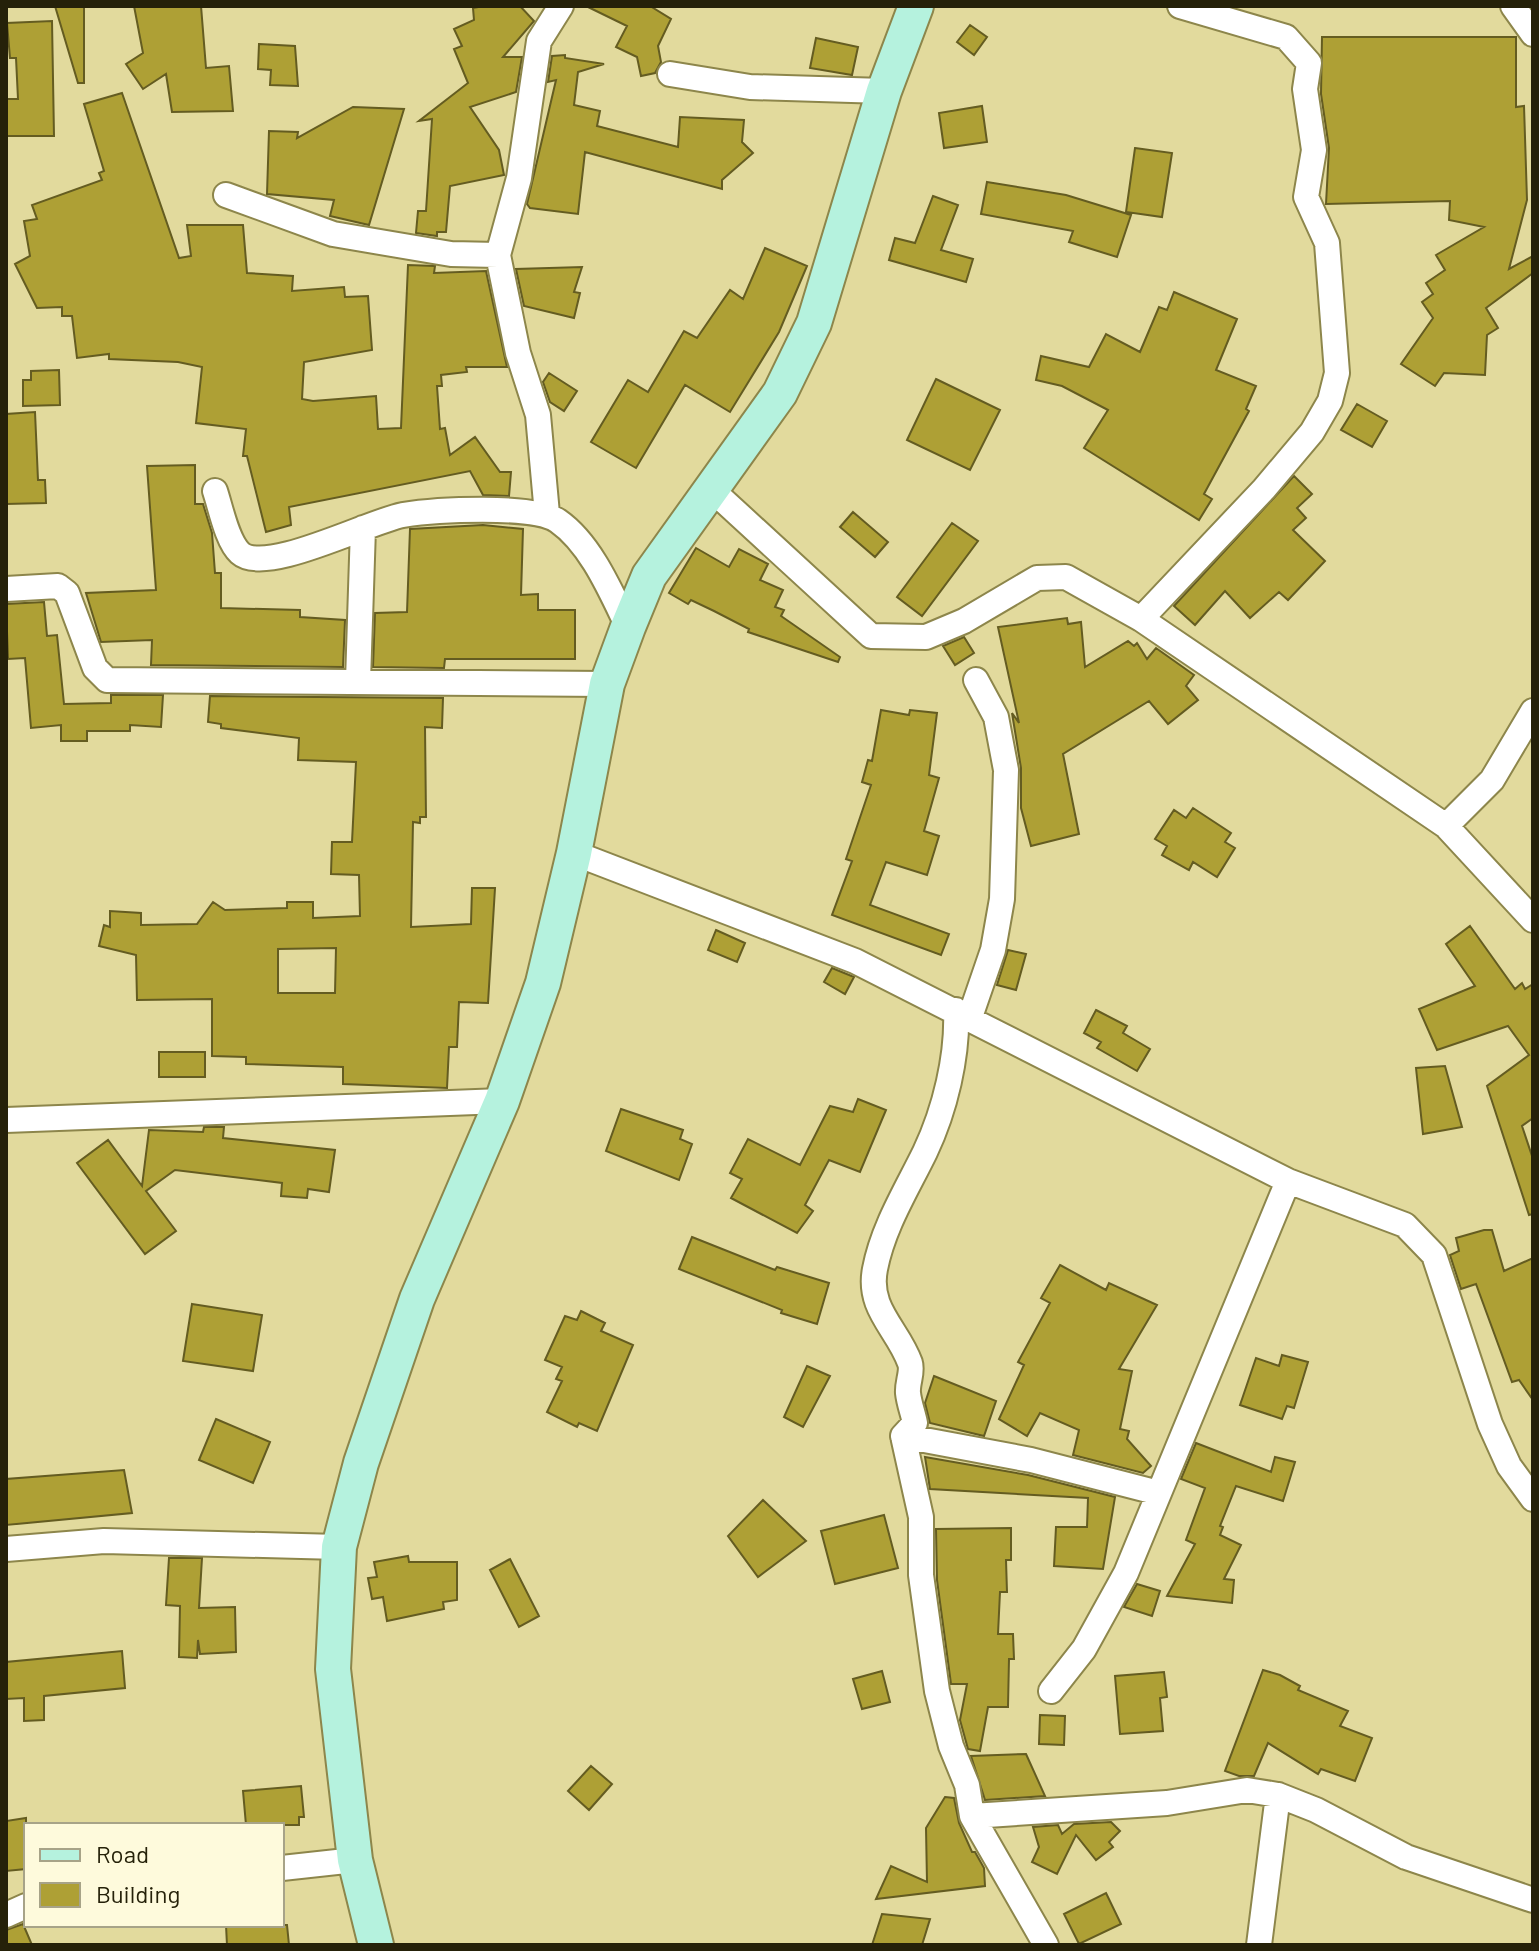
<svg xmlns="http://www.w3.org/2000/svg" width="1539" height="1951" font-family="Barlow,sans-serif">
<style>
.building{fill:#aea035;stroke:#645c21;stroke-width:2;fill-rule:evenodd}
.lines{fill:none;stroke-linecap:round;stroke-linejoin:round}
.street-casing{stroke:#8d864b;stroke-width:28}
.secondary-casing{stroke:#8d864b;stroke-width:38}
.street{stroke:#fff;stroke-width:24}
.secondary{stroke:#b5f2de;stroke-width:34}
</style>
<rect width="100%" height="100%" fill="#e2da9d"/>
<path class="building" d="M55 6H84V83H78Z
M134 6H201L206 68 229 66 233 111 172 112 166 74 143 89 126 64 143 53Z
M484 6H520L534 21 503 57H522L516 92 470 107 499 150 504 175 450 186 446 232H437V236L416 233 418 211H426L432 119 419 121 468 83 454 49 462 46 454 29 474 20 473 8Z
M586 6H650L671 19 658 46 661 62 655 73 641 76 637 57 616 47 627 26Z
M52 21 54 136H6V99H18L16 58H10L7 23Z
M970 25 987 37 974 55 957 42Z
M1322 37H1516V107L1524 106 1527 200 1509 269 1533 256V273L1486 308 1498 328 1487 335 1485 375 1444 373 1435 386 1401 364 1433 318 1422 302 1433 294 1426 283 1445 270 1436 255 1484 227 1449 220 1450 201 1326 204 1329 148 1321 94Z
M816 38 858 47 852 75 810 68Z
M259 44 295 46 298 86 270 85 271 70 258 69Z
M565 55V58L604 64 578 72 574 105 600 111 597 126 678 147 680 117 744 120 742 142 753 153 722 180V189L585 152 578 214 530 208 527 204 556 80 548 82 552 56Z
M122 93 179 258 191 256 187 225H243L247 273 293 276 292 291 344 287 345 297 368 296 372 350 304 362 302 399 313 401 376 396 378 429 401 428 408 265 435 266 434 273 486 271 507 367H466L467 372 441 375 442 386H437L440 429 445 428 450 455 475 437 500 472H511L509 496 483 495 470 471 289 507 291 525 266 532 247 456H243L246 429 196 423 202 367 178 362 109 359V354L77 358 72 316H62V307L37 308 15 264 30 256 24 221 37 219 32 205 102 180 99 173 104 171 84 104Z
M982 106 987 142 944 148 939 113Z
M353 107 404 109 369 225 330 216 334 200 267 194 269 131 298 132 297 138Z
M1135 148 1172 153 1162 217 1126 212Z
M987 182 1066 195 1131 215 1117 257 1069 242 1073 231 981 214Z
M933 196 958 205 941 250 973 259 966 282 889 260 895 238 915 243Z
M765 248 807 266 779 332 730 412 685 385 636 468 591 442 628 380 648 392 684 331 697 338 730 290 743 299Z
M582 267 574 292 580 293 574 318 524 306 516 269Z
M1174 292 1237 319 1216 370 1256 386 1246 409 1249 411 1204 494 1212 499 1199 520 1084 448 1108 410 1062 386 1036 380 1041 356 1089 367 1106 334 1140 352 1159 307 1167 310Z
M59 370 60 405 23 406V380H31V371Z
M549 373 577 391 564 411 550 402 543 382Z
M936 379 1000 410 970 470 907 440Z
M1357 404 1387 421 1372 447 1341 430Z
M35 412 38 480H45L46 503 6 504V414Z
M195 465V504H203L212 533 215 573H221V608L300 610V617L345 620 343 667 151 665 152 640 101 642 86 593 156 590 147 466Z
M1294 476 1312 494 1297 508 1306 518 1293 530 1325 561 1288 600 1279 592 1250 618 1225 591 1195 625 1174 606Z
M853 512 888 542 875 557 840 527Z
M952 523 978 541 922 616 897 597Z
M483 525 523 529 521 595 538 594V610H575V659H445L444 668 373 667 375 613 407 612 410 529Z
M696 548 729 567 739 549 768 564 760 580 783 590 775 607 784 610 781 616 840 657 838 662 748 632 749 629 714 611 691 600 688 604 669 593Z
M44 602 47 636 57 635 64 704 111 703V695H163L161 727 130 725V731H87V741H61V725L31 728 25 658 8 659 6 604Z
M1067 618 1068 624 1081 622 1085 667 1128 641 1134 646 1137 643 1147 659 1156 648 1194 675 1186 686 1198 700 1168 724 1149 701 1063 754 1079 834 1031 846 1021 808V768L1012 713 1019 723 998 627Z
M964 637 974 653 955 665 943 646Z
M210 696 443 698 442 728 425 727 426 817H420V823L413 822 411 927 471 924 472 888H495L488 1003 459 1002 457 1047H449L447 1088 343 1084V1067L246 1064V1057L212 1056V999L137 1000 136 955 99 946 104 925 110 927V911L141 913V925L197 924 213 902 225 910 287 908V902H313V918L360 916 359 875 331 874 332 842H352L356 762 298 760 299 738 221 728V724L208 722ZM336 948 335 993H278V949Z
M881 710 909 715 910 710 937 713 929 775 939 778 924 831 939 836 927 875 886 862 870 905 949 934 941 955 832 915 852 861 846 859 871 785 862 782 868 760 872 761Z
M1193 808 1231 833 1225 842 1235 848 1217 877 1193 862 1189 870 1162 855 1167 846 1155 839 1174 810 1186 818Z
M1470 926 1515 989 1522 983 1525 989 1533 984V1118L1522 1126 1533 1159V1214L1529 1215 1487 1086 1529 1055 1508 1026 1437 1050 1419 1009 1475 986 1446 944Z
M716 930 745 943 737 962 708 950Z
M1008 950 1026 954 1016 990 997 985Z
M832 968 854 977 845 994 824 982Z
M1096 1010 1127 1026 1123 1033 1150 1049 1137 1071 1097 1048 1101 1042 1084 1033Z
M159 1052H205V1077H159Z
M1445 1066 1462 1127 1423 1134 1416 1068Z
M858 1099 886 1110 860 1172 829 1160 805 1205 813 1211 797 1233 731 1198 742 1179 730 1173 748 1139 800 1165 830 1106 853 1112Z
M621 1109 683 1130 680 1139 692 1144 679 1180 606 1151Z
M204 1127H224L223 1138 335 1150 329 1192 308 1189 307 1198 281 1196 282 1183 175 1170 146 1191 176 1231 145 1254 77 1163 108 1140 142 1186 149 1130 203 1132Z
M1484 1230H1492L1504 1271 1533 1258V1400L1519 1380 1512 1382 1476 1284 1461 1289 1450 1255 1459 1251 1456 1238Z
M692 1237 775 1270 777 1267 829 1283 817 1324 781 1313 782 1310 679 1269Z
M1060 1265 1106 1290 1109 1283 1157 1305 1119 1369 1132 1371 1120 1429 1129 1431 1127 1439 1151 1466 1143 1473 1073 1455 1079 1430 1040 1413 1027 1436 999 1419 1024 1365 1018 1362 1050 1303 1041 1298Z
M192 1304 262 1315 253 1371 183 1361Z
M581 1311 605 1323 601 1331 633 1345 597 1431 579 1423 577 1427 547 1412 562 1381 556 1379 562 1367 545 1360 565 1316 577 1320Z
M1282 1355 1308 1362 1294 1408 1287 1406 1282 1419 1240 1405 1256 1358 1279 1366Z
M807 1366 830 1376 803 1427 784 1417Z
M934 1376 996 1401 984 1436 930 1423 925 1403Z
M216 1419 270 1442 253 1483 199 1460Z
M1196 1443 1271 1472 1275 1457 1295 1462 1283 1501 1236 1486 1220 1526 1223 1527 1220 1535 1241 1545 1224 1579 1234 1580 1232 1603 1167 1596 1195 1544 1186 1540 1205 1488 1181 1479Z
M925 1457 1028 1475 1115 1497 1103 1569 1054 1566 1056 1527H1087L1088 1498 930 1489Z
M124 1470 132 1513 6 1525V1479Z
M763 1500 806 1541 758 1577 728 1536Z
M884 1515 898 1568 835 1584 821 1531Z
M1011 1528V1560H1006L1007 1592H1000L998 1634H1013L1014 1659H1009L1008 1707H988L980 1751 968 1749 960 1720 967 1684H951L937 1580 936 1529Z
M408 1556 409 1562H457V1600L443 1602 444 1609 387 1621 383 1597 372 1599 368 1578 377 1577 374 1562Z
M169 1558H202L199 1608 235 1607 236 1652 200 1654 198 1640 197 1658 179 1657 180 1606 166 1605Z
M510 1559 539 1616 519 1627 490 1570Z
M1137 1584 1160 1591 1152 1616 1124 1607Z
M122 1651 125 1688 44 1696V1720L24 1721V1698L6 1699V1662Z
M1263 1670 1280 1675 1300 1686 1298 1690 1348 1711 1340 1726 1372 1738 1355 1781 1321 1769 1318 1774 1268 1743 1254 1776H1239L1225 1771Z
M882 1671 890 1702 862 1709 853 1679Z
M1164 1672 1167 1697 1160 1698 1163 1731 1120 1734 1115 1676Z
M1040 1715 1065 1716 1064 1745 1039 1744Z
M1026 1754 1045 1796 985 1800 971 1756Z
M591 1766 612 1784 589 1810 568 1791Z
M301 1786 304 1817H299V1825H246L243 1791Z
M945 1797 954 1798 959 1823 972 1852H975L984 1868 985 1886 876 1899 891 1866 927 1882 926 1828Z
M26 1818V1869L6 1871V1821Z
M1111 1822 1120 1831 1109 1842 1113 1847 1096 1860 1076 1835 1057 1874 1032 1862 1039 1847 1033 1827 1058 1825 1062 1834 1074 1824Z
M1106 1893 1121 1924 1079 1944 1064 1914Z
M882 1914 930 1919 922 1945H872Z
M23 1924 32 1945H6V1930Z
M226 1925H287L289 1945H227Z"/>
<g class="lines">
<g class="street-casing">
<path id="street" d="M1513 6 1533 34
M670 74 750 87 884 91
M226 195 333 234 451 254 498 255
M711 489 871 636 926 637 964 621 1037 578 1066 577 1141 619 1446 826 1533 920
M215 491C221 509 227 541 240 553 265 576 370 521 403 515 433 510 534 504 558 521 591 544 611 592 628 627
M547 514 538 415 518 353 498 255 519 178 539 41 561 6
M6 589 58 586 67 593 95 668 107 680 607 684
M1141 619 1264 489 1312 432 1330 401 1337 373 1327 243 1306 197 1314 150 1305 89 1309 63 1286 37 1180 6
M358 681 363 528
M1446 826 1492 780 1533 711
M574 853 855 961 1288 1181 1405 1225 1434 1255 1490 1424 1509 1466 1533 1499
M956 1010C958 1056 945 1110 925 1152 907 1189 883 1227 875 1269 867 1309 898 1329 910 1363 913 1372 907 1383 908 1393 909 1403 913 1413 915 1423L903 1436 921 1517V1575L937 1691 951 1746 967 1785 972 1816 1046 1945
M970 1017 993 950 1002 899 1006 770 996 717 976 680
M6 1120 502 1101
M903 1436 1031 1460 1159 1493
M6 1549 104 1541 339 1547
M1051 1691 1084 1649 1126 1573 1288 1181
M972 1816 1167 1803 1247 1790 1278 1795 1316 1810 1406 1857 1533 1900
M282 1868 355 1860
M6 1915 26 1906
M1259 1945 1278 1795"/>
</g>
<g class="secondary-casing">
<path id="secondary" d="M376 1945 355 1860 333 1669 339 1547 361 1463 417 1299 502 1101 543 983 574 853 607 684 628 627 649 576 780 393 814 323 884 91 916 6"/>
</g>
<use href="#street" class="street"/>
<use href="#secondary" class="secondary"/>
</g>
<rect width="1539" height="1951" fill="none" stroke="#252109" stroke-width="16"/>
<rect x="24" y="1823" width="260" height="104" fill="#fefadc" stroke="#a7a388" stroke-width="2"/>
<rect x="40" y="1849" width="40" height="12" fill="#b5f2de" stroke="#a7a388" stroke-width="2"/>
<text x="96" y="1863" font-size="24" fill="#252109">Road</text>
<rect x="40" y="1883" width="40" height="24" fill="#aea035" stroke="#a7a388" stroke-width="2"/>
<text x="96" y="1903" font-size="24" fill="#252109">Building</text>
</svg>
